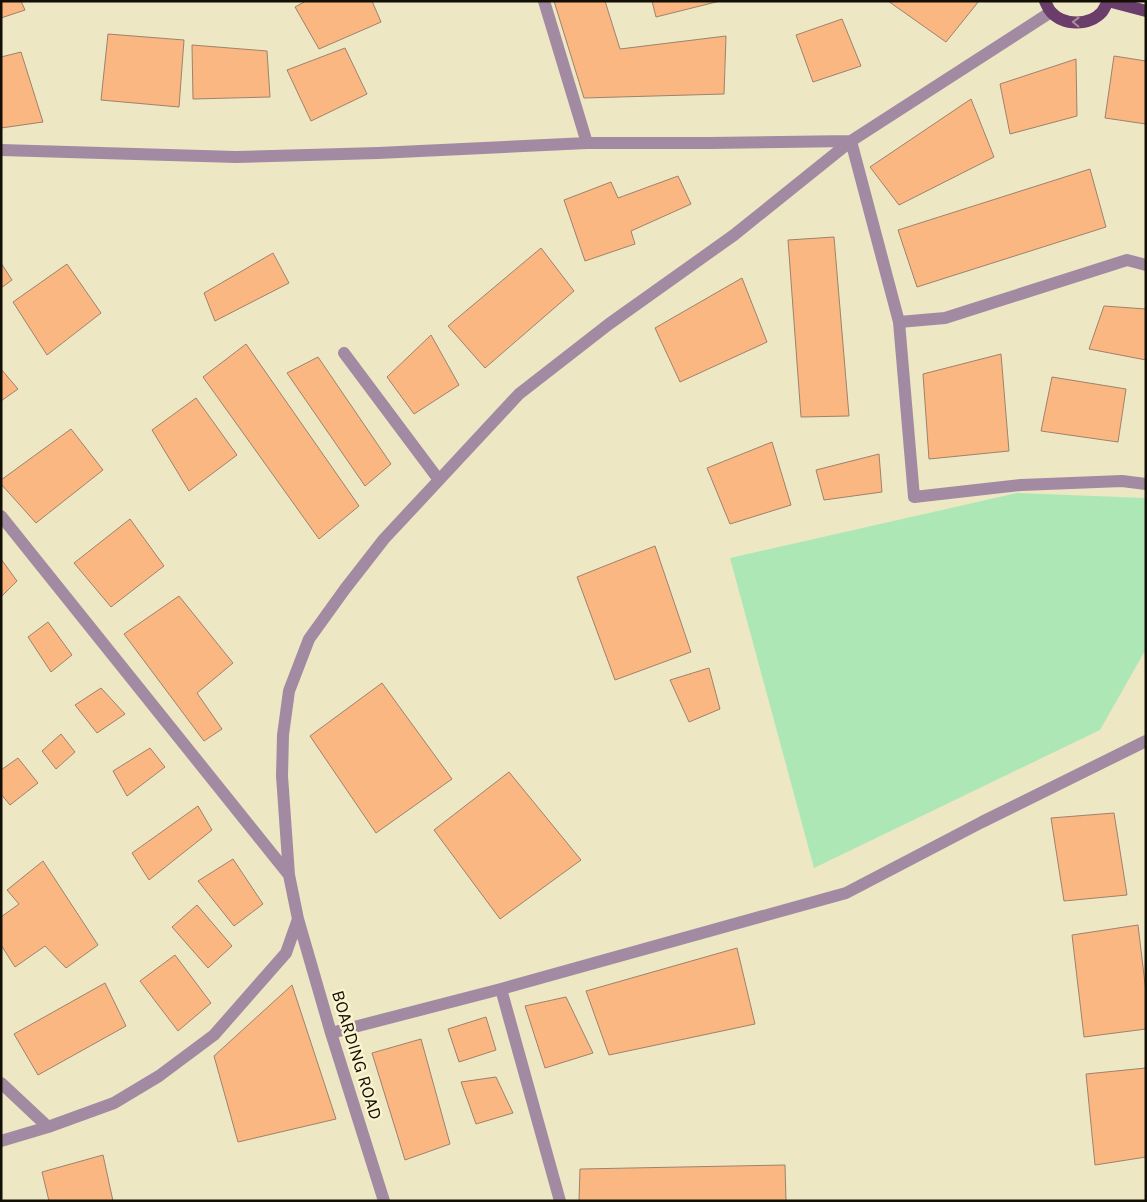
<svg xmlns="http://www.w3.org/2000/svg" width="1147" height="1202" font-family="Karla,sans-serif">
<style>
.green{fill:#ade7b6}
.building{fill:#fab781;stroke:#9e826c}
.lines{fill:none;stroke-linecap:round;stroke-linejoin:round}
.minor{stroke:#a38aa3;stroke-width:12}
.major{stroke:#6a3d6a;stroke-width:12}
.oneway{stroke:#ac8f98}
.labels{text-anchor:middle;stroke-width:4.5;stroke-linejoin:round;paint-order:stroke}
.street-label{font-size:18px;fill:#120f04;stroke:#fcf4d1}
</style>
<rect width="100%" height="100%" fill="#eee7c4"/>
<path class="green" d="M1017 493 1146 498V649L1100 730 814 868 730 558Z"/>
<path class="building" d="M1 1H21L25 10 1 18Z
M306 1H372L381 22 319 49 295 7Z
M554 1H605L620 49 726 36 724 94 584 98Z
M652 1H720L656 17Z
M888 1H979L946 42Z
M842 19 861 66 813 82 796 35Z
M108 34 184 40 179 107 101 100Z
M192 45 267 51 270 97 193 99Z
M345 48 367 94 311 121 287 70Z
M21 52 43 122 1 128V57Z
M1114 56 1146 61V124L1105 118Z
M1076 59 1077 116 1010 134 1000 84Z
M971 99 994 157 899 205 870 167Z
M1090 169 1106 227 917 287 898 230Z
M678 176 691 204 631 231 635 244 585 261 564 200 611 182 618 198Z
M834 237 849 416 801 417 788 240Z
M541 248 574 291 485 368 448 326Z
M273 253 289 283 215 321 204 293Z
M1 263 12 280 1 288Z
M67 264 101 313 47 355 13 302Z
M742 278 767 342 680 382 655 328Z
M1104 306 1146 309V360L1089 349Z
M431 335 459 385 414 414 387 377Z
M246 344 359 506 319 539 203 377Z
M1001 354 1009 451 929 459 923 374Z
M318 357 391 464 365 486 287 373Z
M1 369 18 389 1 401Z
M1052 377 1126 389 1118 442 1041 431Z
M196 398 237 455 189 491 152 430Z
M71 429 103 470 36 523 1 484V480Z
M772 442 791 505 730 524 707 468Z
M879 454 882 492 824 500 816 470Z
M130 519 164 566 111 607 74 563Z
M655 546 691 652 615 680 577 577Z
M1 559 17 581 1 597Z
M179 596 233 663 197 693 222 729 204 741 124 634Z
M48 622 72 655 51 672 28 637Z
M709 668 720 709 689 722 670 680Z
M382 683 452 779 376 833 310 736Z
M101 688 125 714 97 733 75 705Z
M61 734 75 752 56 769 42 751Z
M150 748 165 767 127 796 113 771Z
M18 758 38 783 10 805 1 794V770Z
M509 772 581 860 500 919 434 830Z
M198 806 212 830 149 880 132 853Z
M1114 813 1127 895 1064 901 1051 818Z
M233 859 263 904 234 926 198 881Z
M43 861 98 945 66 968 45 946 15 967 1 945V917L19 904 7 890Z
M197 905 232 946 208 968 172 927Z
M1138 925 1146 992V1029L1084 1037 1072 935Z
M737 948 755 1024 609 1055 586 991Z
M175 955 211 1003 178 1031 140 981Z
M105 983 126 1026 38 1075 14 1034Z
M292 985 336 1119 238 1142 214 1056Z
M566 997 593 1053 545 1068 525 1006Z
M486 1017 496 1050 459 1062 448 1029Z
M421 1039 450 1144 405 1160 372 1053Z
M1146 1068V1157L1095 1165 1086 1074Z
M496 1077 513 1113 476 1124 461 1082Z
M103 1155 113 1201H49L42 1172Z
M785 1165 786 1201H579L580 1169Z"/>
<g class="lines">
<path class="minor" d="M544 1 587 143
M1 150 236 157 378 153 587 143H710L851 141 899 322 945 318 1127 260 1146 265
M899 322 914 497 1021 485 1122 481 1146 484
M344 353 439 480
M1 516 289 875
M298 919 331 1033 384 1201
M501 989 560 1201
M331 1033 501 989 846 893 982 822 1146 741
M1 1083 48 1127
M1 1141 48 1127 114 1103 159 1076 214 1035 286 953 298 919 289 875 282 776 283 735 289 691 309 639 345 589 384 539 439 480 519 394 609 324 734 235 851 141 1051 12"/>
<path class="major" d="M1045 1C1047 5 1048 9 1051 12 1064 26 1089 26 1102 12 1104 9 1106 5 1108 1
M1108 1 1146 11"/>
</g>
<defs><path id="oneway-chevron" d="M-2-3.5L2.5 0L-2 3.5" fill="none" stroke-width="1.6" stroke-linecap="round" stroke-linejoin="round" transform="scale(1.25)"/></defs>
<use class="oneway" href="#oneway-chevron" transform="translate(1076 22) rotate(-179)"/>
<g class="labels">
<g class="street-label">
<text transform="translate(357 1055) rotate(73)" y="6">BOARDING ROAD</text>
</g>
</g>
<rect width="1147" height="1202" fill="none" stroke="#120f04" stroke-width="5"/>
</svg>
